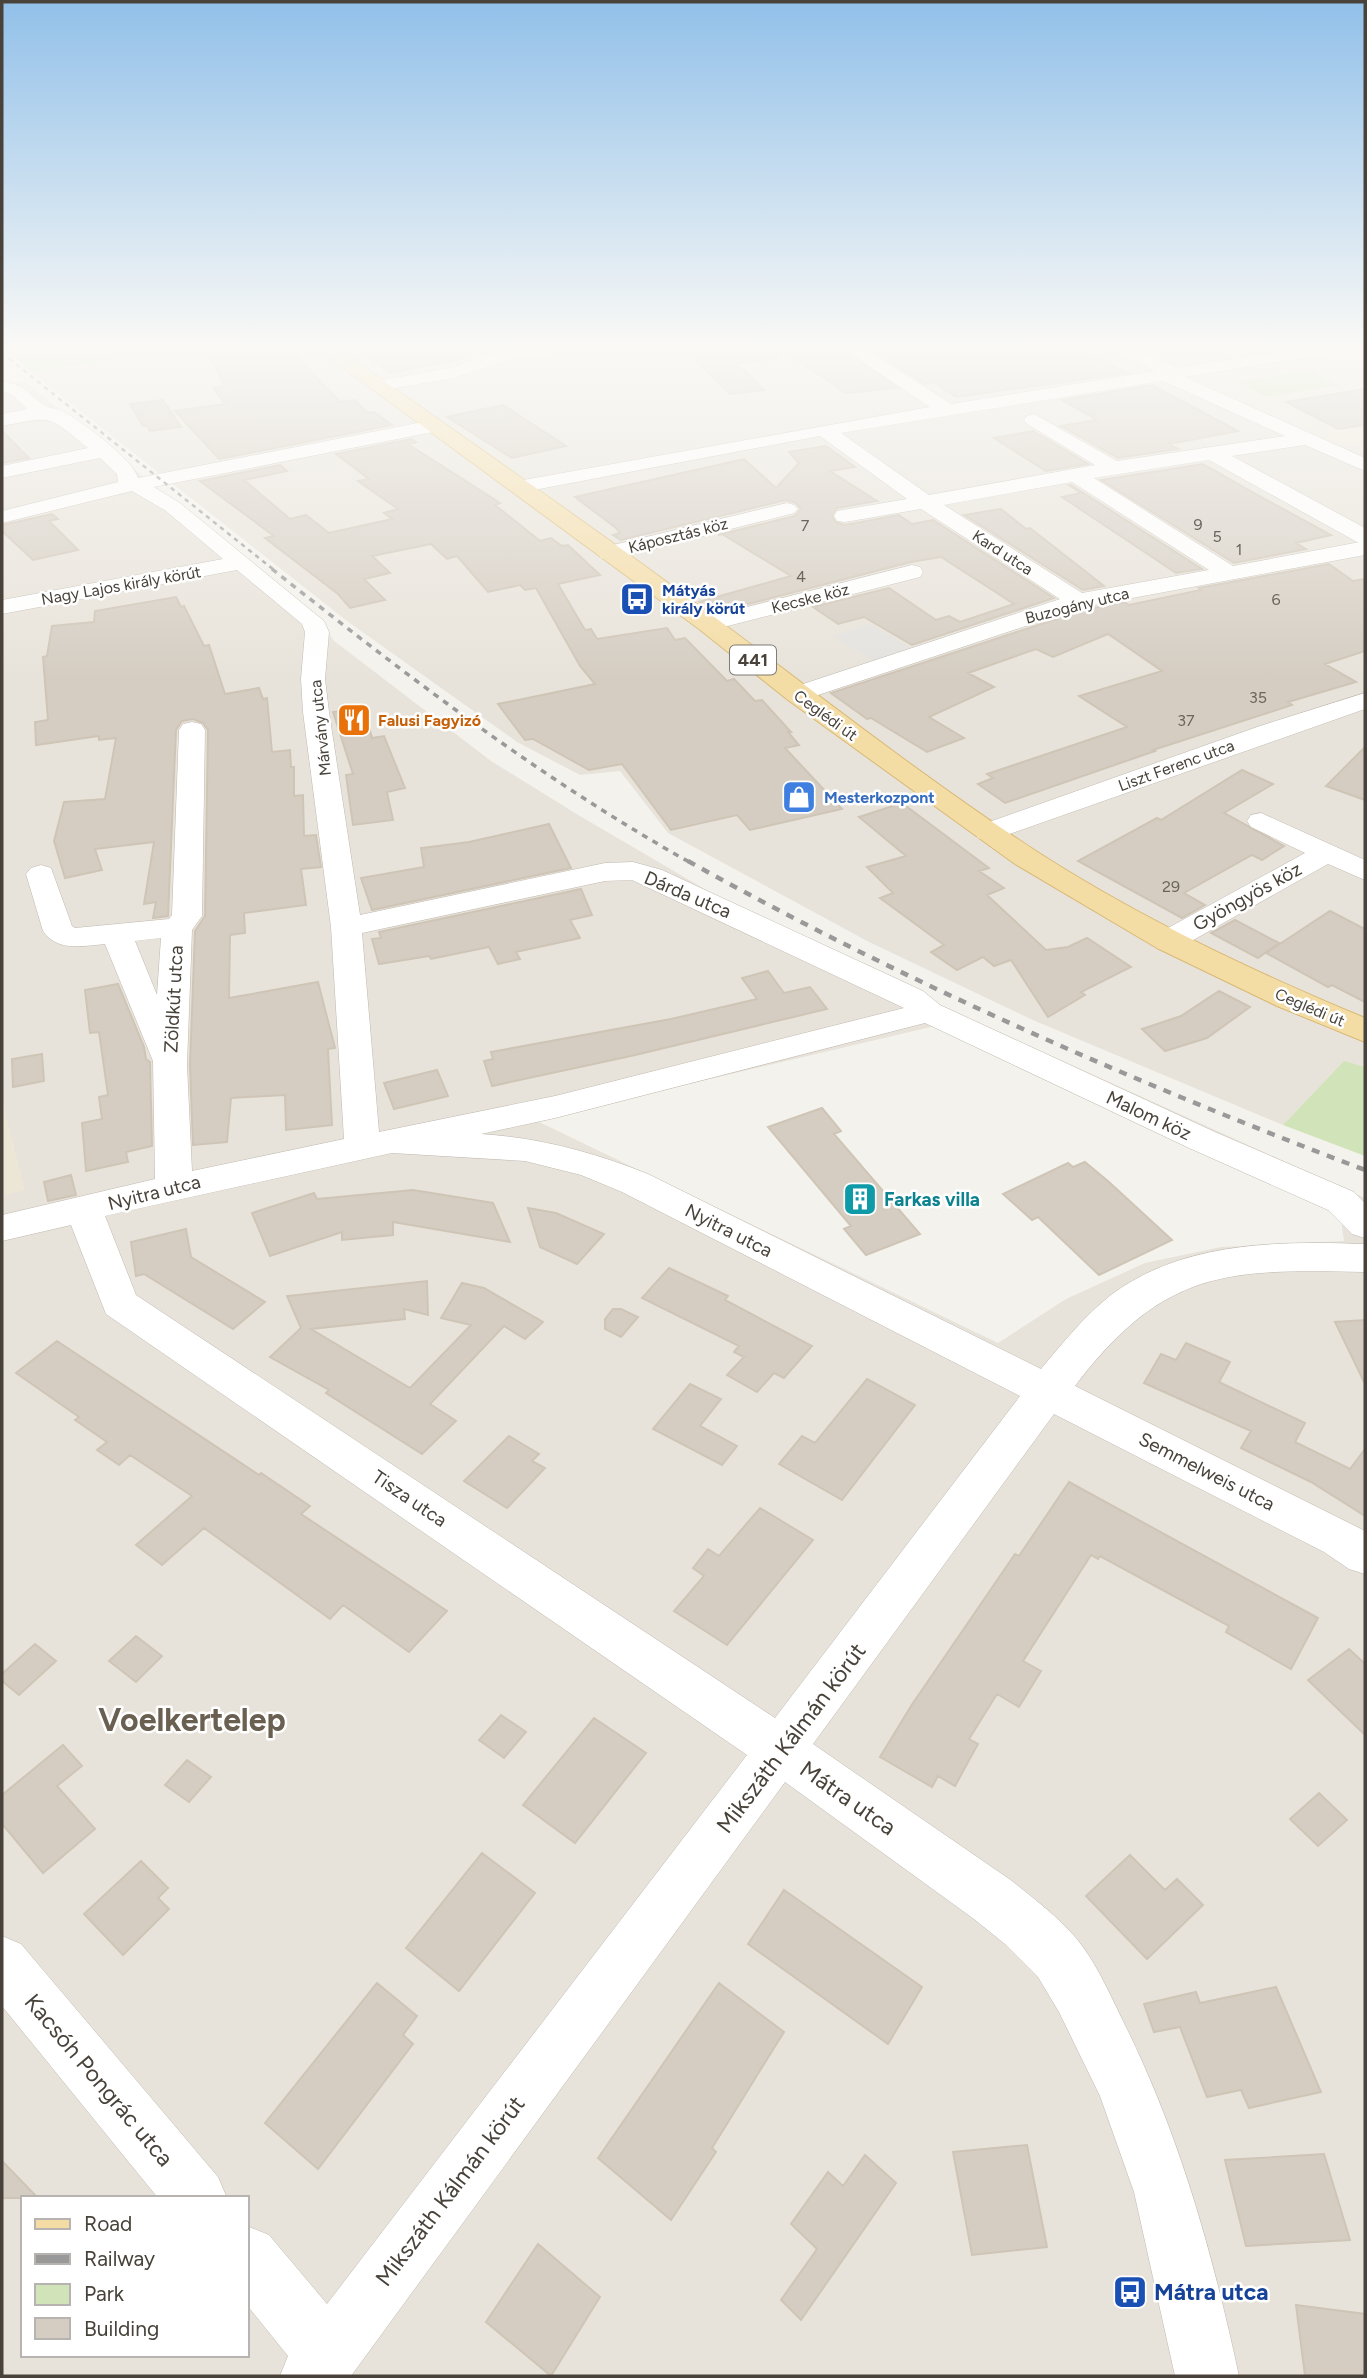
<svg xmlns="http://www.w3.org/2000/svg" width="1367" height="2378" font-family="Figtree,sans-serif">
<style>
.residential{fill:#e8e3da;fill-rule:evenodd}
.education{fill:#ece6d7}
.green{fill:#d1e4b9}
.parking{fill:#e4e2df}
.building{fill:#d5cdc2;stroke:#cfc5b6;stroke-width:2}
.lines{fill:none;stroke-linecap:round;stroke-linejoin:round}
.minor-casing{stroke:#bfb9af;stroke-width:1}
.major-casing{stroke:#d8b976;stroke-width:2}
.minor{fill:#fff;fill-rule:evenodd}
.major{fill:#f4dca5;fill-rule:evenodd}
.rail-far2{stroke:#999;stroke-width:2.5;stroke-dasharray:4.5 4.5;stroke-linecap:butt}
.rail-far1{stroke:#999;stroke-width:3.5;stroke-dasharray:6 6;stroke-linecap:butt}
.rail{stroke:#999;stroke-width:4.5;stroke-dasharray:8 8;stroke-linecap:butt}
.labels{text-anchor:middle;stroke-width:5;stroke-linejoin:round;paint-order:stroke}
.number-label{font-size:16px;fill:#6b655c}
.far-street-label{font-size:16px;fill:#48423a;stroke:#fff}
.far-transit-label{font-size:16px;font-weight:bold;fill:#164399;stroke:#fff;text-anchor:start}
.far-food-label{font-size:16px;font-weight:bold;fill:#c56008;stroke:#fff;text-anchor:start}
.far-shop-label{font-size:16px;font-weight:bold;fill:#366cbe;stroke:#fff;text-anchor:start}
.shield{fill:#fff;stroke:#7f7b75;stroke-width:2}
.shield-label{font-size:18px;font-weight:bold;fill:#48423a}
.street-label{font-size:19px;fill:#48423a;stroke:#fff}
.culture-label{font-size:19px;font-weight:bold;fill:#0d838f;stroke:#fff;text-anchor:start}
.near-street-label{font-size:23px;fill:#48423a;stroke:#fff}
.near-transit-label{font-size:23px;font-weight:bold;fill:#164399;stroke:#fff;text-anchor:start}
.near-district-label{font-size:32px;font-weight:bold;fill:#6a6052;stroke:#fff}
</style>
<rect width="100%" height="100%" fill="#f4f2ec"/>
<path class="residential" d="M134 345H1365V1067L1344 1062 1283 1125 1035 1021 869 942 668 833 620 771 580 775 517 742 347 621 32 373 145 353Z
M24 381 320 618 333 640 491 761 580 816 708 891 911 992 1365 1198V2376H2V383ZM935 1026 1322 1206 1341 1221 1344 1241 1221 1247 1145 1263 1066 1299 998 1343 535 1120ZM23 2198H247V2355H23Z"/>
<path class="education" d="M1365 349V442L1337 447 1189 381 1186 377Z
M2 1100 25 1190 2 1196Z"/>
<path class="green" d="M2 345H134L146 353 32 373Z
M1310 370 1340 385 1266 397 1238 382Z
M1344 1061 1365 1067V1156L1283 1125Z"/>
<path class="parking" d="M870 624 913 649 875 662 833 636Z"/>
<path class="building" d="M204 345H286L340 402 355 400 368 413 374 412 392 425 219 459 175 411 225 404 213 388 225 386Z
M353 345H470L471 357 390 373Z
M680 345H836L898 388 846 393 776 345 777 358 737 364 764 390 730 394Z
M864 345H1067L1128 373 956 397 934 382 925 384Z
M1152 385 1238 431 1169 444 1178 449 1118 458 1061 426 1097 420 1062 400Z
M1365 389V425L1338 429 1286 402Z
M163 400 181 427 150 431 147 426H143L130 404Z
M503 405 566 446 512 458 447 417Z
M2 431 29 458 2 463Z
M1033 431 1088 464 1046 471 994 438Z
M411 439 416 442 408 444 500 503 495 505 540 541 551 538 562 546 568 545 600 575 558 584 585 630 591 629 597 639 667 628 675 640 685 638 727 681 734 679 755 701 762 700 791 732H788L799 745 785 748 842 809 750 830 737 815 671 830 622 764 589 770 533 739 525 740 498 704 595 684 580 666 536 588 525 590 520 585 488 592 457 556 447 559 431 544 372 556 390 573 364 579 385 600 350 608 338 594 265 538 274 536 200 481 280 465 287 471 244 480 290 519 306 515 329 533 392 519 384 513 398 509 358 481 369 479 336 454Z
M826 446 855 467 830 471 877 501 837 508 832 515 835 522 845 525 899 515 912 524 933 520 1054 598 912 645 864 617 838 624 813 607 889 588 936 620 949 616 960 622 1014 604 941 557 911 562 713 613 699 602 791 576 722 534 718 535 795 516 801 509 796 503 786 500 621 540 613 535 620 533 616 528 575 497 744 459 776 488 799 463 789 452Z
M1203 464 1263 498 1331 535 1296 543 1306 549 1234 563 1101 480Z
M1069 485H1071L1202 569 1176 573 1062 497 1081 493Z
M1001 509 1026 529 1030 528 1104 586 1083 590 964 515Z
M52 514 58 519 49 521 78 550 33 560 2 531V525Z
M1329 564 1353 581 1365 579V651L1325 664 1356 682 1288 702 1292 705 1153 750 1155 751 1005 803 978 784 993 778 987 774 1127 727 1079 696 1162 671 1108 634 1053 657 1036 649 968 673 994 687 929 717 964 738 927 752 871 718 867 719 831 693 1084 610 1124 602 1129 605 1201 590 1199 588Z
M176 597 181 607 184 606 204 646 209 645 225 694 259 688 263 699 267 698 272 752 290 750 291 767H294V796L303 795 304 836 316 835 321 867 301 869 306 905 244 913 245 933 230 935 229 998 318 982 335 1048 328 1049 332 1125 286 1130 285 1095 231 1098 227 1142 193 1145 190 1065 195 931 205 916 208 730 203 723 193 719 182 721 176 730 168 916 153 918 156 902 144 904 154 842 95 849 102 870 65 878 54 841 64 802 105 799 116 738 99 740V736L36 745 35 722 48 720 43 657 47 656 52 626 94 622 95 611Z
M364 708 372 738 384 736 405 788 387 792 393 820 353 825 346 775 353 774 333 712Z
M1365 747V800L1326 786Z
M1242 770 1273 784 1224 813 1284 846 1262 860 1252 855 1184 893 1205 905 1182 918 1078 861 1157 818 1161 820Z
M902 803 989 868 979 871 1004 888 987 895 1046 950 1068 947 1087 938 1131 967 1081 992 1085 995 1048 1017 1011 960 994 966 983 957 957 970 931 952 944 945 880 898 893 893 867 867 906 856 859 817Z
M549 824 571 868 372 910 361 878 424 867 421 848 469 842Z
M581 889 592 915 570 920 580 938 516 952 520 959 498 964 489 947 431 959 429 956 379 964 372 939 381 938 379 932Z
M1330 911 1365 929V1002L1332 985 1328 987 1266 953Z
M1235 920 1279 943 1258 958 1211 933Z
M768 971 784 993 810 987 827 1009 631 1056 492 1086 484 1061 493 1059 491 1052 671 1019 757 999 742 978Z
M118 984 144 1047 146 1059 150 1062 152 1146 126 1152 128 1162 86 1171 82 1123 102 1119 99 1097 108 1095 99 1032 90 1033 85 990Z
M1219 991 1250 1007 1207 1038 1165 1051 1142 1029 1181 1016Z
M42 1054 44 1081 13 1087 12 1059Z
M437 1070 448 1096 394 1109 384 1083Z
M822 1108 841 1131 834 1134 920 1234 866 1255 844 1229 851 1226 768 1127Z
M1085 1162 1109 1182 1172 1240 1099 1275 1038 1217 1032 1220 1003 1194 1068 1163 1073 1167Z
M71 1175 76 1195 48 1201 44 1182Z
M413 1190 493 1203 510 1242 393 1222V1235L342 1240V1232L270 1256 252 1213 314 1193 317 1199Z
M528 1208 556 1213 604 1234 577 1264 540 1247Z
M186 1229 191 1257 265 1302 233 1329 144 1274 136 1276 131 1242Z
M669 1268 728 1296 725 1300 812 1346 784 1378 774 1373 757 1392 727 1375 744 1357 734 1352 739 1346 642 1298Z
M427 1281 428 1315 404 1309 405 1319 311 1329 410 1388 471 1325 441 1318 462 1283 484 1288 543 1322 525 1339 504 1326 430 1404 456 1421 422 1454 326 1393 329 1390 270 1357 301 1328 287 1296Z
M613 1309H621L638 1317 621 1337 605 1329V1319Z
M1365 1320V1384L1335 1322Z
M57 1341 259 1475 261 1473 310 1506 301 1514 447 1611 409 1652 343 1605 330 1619 204 1528 162 1565 136 1545 192 1496 130 1455 119 1465 97 1450 107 1442 75 1420 79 1417 16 1373Z
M1186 1343 1230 1362 1219 1382 1305 1423 1295 1442 1350 1469 1365 1449V1516L1311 1482 1241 1448 1251 1431 1144 1383 1161 1354 1176 1360Z
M867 1379 915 1405 842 1500 779 1464 802 1436 815 1443Z
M690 1384 721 1399 700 1426 737 1446 722 1465 653 1429Z
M509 1436 539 1454 532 1461 545 1468 507 1508 464 1481Z
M1069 1482 1318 1618 1291 1669 1226 1632 1229 1626 1100 1556 1098 1559 1091 1555 1023 1661 1041 1671 1019 1707 997 1694 969 1739 978 1744 955 1786 938 1776 932 1787 880 1757 911 1706 1015 1554 1019 1556Z
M760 1508 813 1540 727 1645 674 1611 704 1576 693 1568 708 1549 719 1556Z
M136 1636 162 1656 136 1682 109 1661Z
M35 1644 56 1661 19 1695 2 1681V1674Z
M1349 1649 1365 1664V1735L1308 1680Z
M501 1715 526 1732 504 1758 479 1740Z
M594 1718 646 1753 575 1843 523 1805Z
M63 1745 82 1766 57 1786 95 1829 43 1873 2 1824V1795Z
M187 1760 211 1777 189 1802 165 1785Z
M1319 1793 1347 1820 1318 1846 1290 1819Z
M482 1853 535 1893 459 1991 406 1948Z
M1130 1855 1165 1890 1177 1879 1203 1905 1147 1959 1086 1896Z
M141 1861 168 1888 158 1898 169 1909 123 1955 84 1914Z
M784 1890 922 1987 888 2044 748 1944Z
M377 1983 417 2016 403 2035 413 2044 318 2169 265 2123Z
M719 1983 784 2032 712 2148 716 2152 671 2220 598 2158Z
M1276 1987 1321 2092 1249 2108 1241 2090 1207 2097 1180 2027 1154 2032 1144 2004 1196 1992 1200 2003Z
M1027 2145 1047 2247 972 2255 953 2152Z
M1324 2154 1350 2240 1246 2246 1225 2160Z
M865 2155 896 2183 801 2320 781 2300 817 2249 791 2224 828 2172 843 2186Z
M2 2161 38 2198H2Z
M538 2244 600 2297 551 2376 486 2322Z
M1296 2305 1365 2314V2376H1305Z"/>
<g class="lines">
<g class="minor-casing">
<path id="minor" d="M532 345H585L576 350 518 357 453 378 378 391 369 386 372 382 450 368 509 348Z
M838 345H859L951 404 1155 371 1110 349 1107 345H1129L1177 368 1322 345H1362L1353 350 1185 377 1365 458V471L1305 445 1232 456 1365 528V555L1083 607 797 702 788 699 784 694 788 689 1060 599 921 509 845 522 837 521 834 516 837 511 907 499 820 436 518 493 511 491 508 487 511 483 518 481 930 407ZM1163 381 1285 436 1117 461 1034 414 1027 416 1024 420 1027 424 1095 465 929 495 841 433ZM1209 460 1357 542H1360L1233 566 1094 478ZM1072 482 1209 570 1082 593 944 505Z
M2 381C29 387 24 391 44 405 50 409 58 408 65 412 82 422 134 460 138 478L433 420 443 426 433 432 154 487 180 503 324 621 329 632 325 679 329 712 360 915 605 863 633 862 662 870 923 991 940 1005 1215 1132 1354 1192 1365 1203V1238L1352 1234 1328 1210 1189 1148 925 1023 555 1118 481 1134C541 1138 592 1152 648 1174L1041 1369C1063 1343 1084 1316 1111 1295 1183 1241 1280 1241 1365 1244V1272C1227 1269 1164 1269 1075 1386L1365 1531V1574L1349 1569 1324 1552 1054 1414 813 1744 1012 1881C1034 1899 1057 1916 1076 1938 1095 1961 1108 1990 1121 2017 1179 2132 1212 2251 1239 2376H1175L1134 2192 1100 2096 1059 2012 1038 1977 1005 1944 974 1919 785 1782 351 2376H280L288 2356 247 2305V2226L269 2235 327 2304 747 1755 106 1314 71 1225 2 1241V1215L155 1179 153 1061 105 944C83 946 57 952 43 931L26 874 31 868 41 865 51 868 72 926 75 928 169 919 172 915 179 730 183 724 192 722 201 724 205 730 202 916 192 930 187 1065 192 1171 344 1139 331 927 303 712 301 679 305 632 302 624 237 570 2 614V600L223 559 166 511 132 491 2 523V511L118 482 117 474 100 458 2 478V466L88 448C46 415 55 416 2 426V414L27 409 11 394 2 392ZM632 880 904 1008 555 1096 379 1132 362 933 605 881ZM161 938 157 995 135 941ZM392 1153 525 1161 581 1175 622 1192 1020 1396 775 1718 136 1295 105 1216Z
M787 503 794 505 798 509 794 513 609 560 601 558 598 553 601 548Z
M912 565 920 567 923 572 920 577 708 631 700 629 696 624 700 619Z
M1365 693V709L998 838 988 841 978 838 974 832 978 826 1260 726Z
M1261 813 1365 860V880L1328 864 1179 948 1168 950 1157 948 1152 941 1157 934 1305 853 1251 827 1247 821 1251 815Z
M2 1936 21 1944 218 2177 227 2198H158L2 2006Z"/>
</g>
<g class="major-casing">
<path id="major" d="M312 345H333C461 436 591 525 717 619 823 698 928 781 1039 853 1142 919 1252 971 1365 1018V1042L1277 1006 1157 948 1015 864 788 700 699 629Z"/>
</g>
<use href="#minor" class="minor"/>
<use href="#major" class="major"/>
<path class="rail-far2" d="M2 353 274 570"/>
<path class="rail-far1" d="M272 569C406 675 541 779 691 863"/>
<path class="rail" d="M688 861C904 982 1133 1082 1365 1170"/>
</g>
<linearGradient id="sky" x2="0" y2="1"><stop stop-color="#91c0e9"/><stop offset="0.51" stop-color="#faf9f6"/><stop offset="1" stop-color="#faf9f6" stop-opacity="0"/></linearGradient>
<rect width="1367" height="678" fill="url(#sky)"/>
<defs>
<g id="bus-square" transform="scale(1.75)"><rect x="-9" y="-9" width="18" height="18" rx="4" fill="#1a4fb4" stroke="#fff"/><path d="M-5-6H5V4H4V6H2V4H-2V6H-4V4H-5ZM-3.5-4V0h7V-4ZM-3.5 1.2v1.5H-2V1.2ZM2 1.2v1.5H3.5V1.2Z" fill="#fff"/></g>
<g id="restaurant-square" transform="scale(1.75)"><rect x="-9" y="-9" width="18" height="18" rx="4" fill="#e8710a" stroke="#fff"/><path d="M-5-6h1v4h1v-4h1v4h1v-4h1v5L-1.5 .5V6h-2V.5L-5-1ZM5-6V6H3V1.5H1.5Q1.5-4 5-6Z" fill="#fff"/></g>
<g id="shop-square" transform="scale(1.75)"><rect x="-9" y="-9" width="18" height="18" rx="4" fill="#3f7fe0" stroke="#fff"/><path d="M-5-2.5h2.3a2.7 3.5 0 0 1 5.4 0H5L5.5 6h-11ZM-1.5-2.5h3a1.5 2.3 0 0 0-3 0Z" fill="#fff"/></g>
<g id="building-square" transform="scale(1.75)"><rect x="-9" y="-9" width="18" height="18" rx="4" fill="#0f9aa8" stroke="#fff"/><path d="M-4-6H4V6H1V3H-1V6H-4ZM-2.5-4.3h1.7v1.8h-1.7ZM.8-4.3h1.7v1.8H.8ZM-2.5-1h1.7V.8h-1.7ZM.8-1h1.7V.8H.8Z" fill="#fff"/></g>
</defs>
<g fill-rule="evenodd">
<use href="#bus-square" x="637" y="599"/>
<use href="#restaurant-square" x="354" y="720"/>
<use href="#shop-square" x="799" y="797"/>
<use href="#building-square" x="860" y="1199"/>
<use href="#bus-square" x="1130" y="2292"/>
</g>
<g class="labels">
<g class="number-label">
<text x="1198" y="530">9</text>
<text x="805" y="531">7</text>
<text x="1217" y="542">5</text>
<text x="1239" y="555">1</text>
<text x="801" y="582">4</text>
<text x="1276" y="605">6</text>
<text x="1258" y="703">35</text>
<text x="1186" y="726">37</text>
<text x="1171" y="892">29</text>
</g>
<g class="far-street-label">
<text transform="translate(678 535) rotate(-14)" y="6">Káposztás köz</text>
<text transform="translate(1003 552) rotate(33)" y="6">Kard utca</text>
<text transform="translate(121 585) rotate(-10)" y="6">Nagy Lajos király körút</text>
<text transform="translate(810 598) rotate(-14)" y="6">Kecske köz</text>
<text transform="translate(1077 605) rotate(-14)" y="6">Buzogány utca</text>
<text transform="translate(826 715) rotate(36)" y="6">Ceglédi út</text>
<text transform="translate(320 728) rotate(-96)" y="6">Márvány utca</text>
<text transform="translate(1176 765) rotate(-20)" y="6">Liszt Ferenc utca</text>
<text transform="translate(1310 1007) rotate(23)" y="6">Ceglédi út</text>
</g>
<g class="far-transit-label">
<text x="662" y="596">Mátyás<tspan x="662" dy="18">király körút</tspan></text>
</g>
<g class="far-food-label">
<text x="378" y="726">Falusi Fagyizó</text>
</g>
<g class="far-shop-label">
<text x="824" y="803">Mesterkozpont</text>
</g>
<rect class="shield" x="730" y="645.5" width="46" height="29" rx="5"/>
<g class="shield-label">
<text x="753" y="666">441</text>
</g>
<g class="street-label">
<text transform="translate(688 894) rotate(23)" y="7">Dárda utca</text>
<text transform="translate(1247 896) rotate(-29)" y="7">Gyöngyös köz</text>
<text transform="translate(173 999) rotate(-87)" y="7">Zöldkút utca</text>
<text transform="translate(1149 1115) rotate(25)" y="7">Malom köz</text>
<text transform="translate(154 1192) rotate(-14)" y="7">Nyitra utca</text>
<text transform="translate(729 1230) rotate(27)" y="7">Nyitra utca</text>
<text transform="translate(1207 1471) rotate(27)" y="7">Semmelweis utca</text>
<text transform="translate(410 1498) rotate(34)" y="7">Tisza utca</text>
</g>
<g class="culture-label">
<text x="884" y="1206">Farkas villa</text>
</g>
<g class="near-street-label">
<text transform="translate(791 1738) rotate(-53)" y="8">Mikszáth Kálmán körút</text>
<text transform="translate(848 1798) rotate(35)" y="8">Mátra utca</text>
<text transform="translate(99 2080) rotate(50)" y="8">Kacsóh Pongrác utca</text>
<text transform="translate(450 2191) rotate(-53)" y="8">Mikszáth Kálmán körút</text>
</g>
<g class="near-transit-label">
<text x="1154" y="2300">Mátra utca</text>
</g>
<g class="near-district-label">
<text x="192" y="1731">Voelkertelep</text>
</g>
</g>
<rect width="1367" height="2378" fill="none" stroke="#48423a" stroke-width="7"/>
<rect x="21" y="2196" width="228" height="161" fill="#ffffff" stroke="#b6b3b0" stroke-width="2"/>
<rect x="35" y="2219" width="35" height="10" fill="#f4dca5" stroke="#b6b3b0" stroke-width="2"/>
<text x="84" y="2231" font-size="21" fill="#48423a">Road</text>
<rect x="35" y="2254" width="35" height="10" fill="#999999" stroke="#b6b3b0" stroke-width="2"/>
<text x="84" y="2266" font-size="21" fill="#48423a">Railway</text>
<rect x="35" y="2284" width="35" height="21" fill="#d1e4b9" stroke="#b6b3b0" stroke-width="2"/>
<text x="84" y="2301" font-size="21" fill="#48423a">Park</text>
<rect x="35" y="2318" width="35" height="21" fill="#d5cdc2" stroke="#b6b3b0" stroke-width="2"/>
<text x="84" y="2336" font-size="21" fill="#48423a">Building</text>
</svg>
